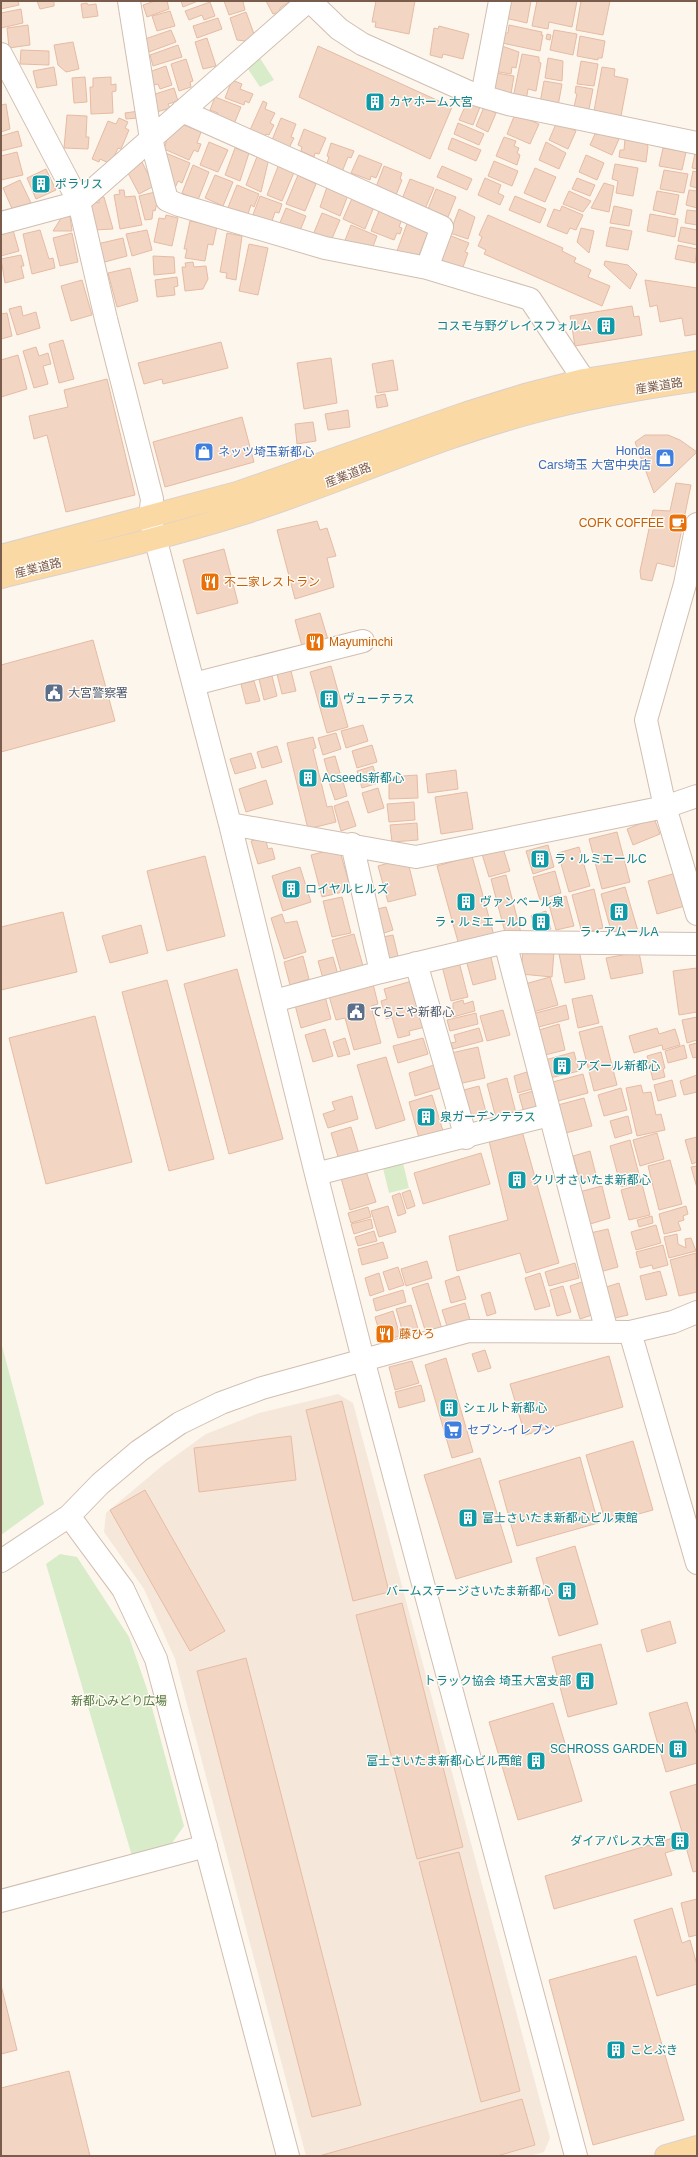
<svg xmlns="http://www.w3.org/2000/svg" width="698" height="2157" font-family="Helvetica,'Noto Sans JP',sans-serif">
<style>
.residential{fill:#f5e8da}
.green{fill:#d8ecc9}
.building{fill:#f3d5c3;stroke:#e6bba3}
.lines{fill:none;stroke-linecap:round;stroke-linejoin:round}
.minor-casing{stroke:#d1beb0;stroke-width:24}
.major-casing{stroke:#dad1cd;stroke-width:24}
.minor{stroke:#fff;stroke-width:22}
.major{stroke:#fbd9a5;stroke-width:22}
.labels{text-anchor:middle;stroke-width:3;stroke-linejoin:round;paint-order:stroke}
.culture-label{font-size:12px;fill:#0d838f;stroke:#fffaf3;text-anchor:start}
.street-label{font-size:12px;fill:#7a5c4d;stroke:#fffaf3}
.shop-label{font-size:12px;fill:#366cbe;stroke:#fffaf3;text-anchor:start}
.food-label{font-size:12px;fill:#c56008;stroke:#fffaf3;text-anchor:start}
.service-label{font-size:12px;fill:#4e5e75;stroke:#fffaf3;text-anchor:start}
.park-label{font-size:12px;fill:#537a41;stroke:#fffaf3}
</style>
<rect width="100%" height="100%" fill="#fdf6ec"/>
<path class="residential" d="M338 1394 353 1403 550 2138 544 2152 529 2156H306L175 1659 144 1589 104 1532 106 1513 163 1465 206 1434 259 1413Z"/>
<path class="green" d="M258 55 274 80 260 87 244 63Z
M402 1159 409 1188 389 1193 382 1164Z
M1 1342 44 1504 1 1535Z
M60 1554 77 1557 129 1637 147 1689 184 1826 172 1843 132 1856 46 1564Z"/>
<path class="building" d="M1 1H18L19 5 1 9Z
M37 1H54V6L40 9Z
M155 1H167L169 9 147 17 143 5Z
M181 1H198L183 7Z
M224 1H245L243 2 245 10 229 15Z
M266 1H291L280 8V12L273 14Z
M376 1H415L409 34 375 27 376 22H372Z
M508 1H531L527 23 505 18Z
M537 1H577L572 27 549 22 548 29 532 26Z
M581 1H610L603 35 576 30Z
M210 2 215 16 204 20 202 15 189 20 185 11Z
M87 3 88 5 96 4 98 16 83 18 81 4Z
M21 9 23 23 1 28V13Z
M170 11 175 26 157 31 152 16Z
M246 12 254 34 253 37 245 41 237 40 230 18Z
M218 18 222 29 197 38 193 26Z
M28 25 30 45 9 48 7 28Z
M509 25 542 32 541 35H543L540 51 502 43 503 33H508Z
M439 26 469 34 463 59 443 54 442 58 430 55 434 28 438 29Z
M171 30 176 42 149 52 145 39Z
M554 30 577 34 573 55 550 50Z
M547 34 551 35 550 40 546 39Z
M580 36 605 41 602 58H598V60L577 56Z
M207 38 216 66 203 69 195 42Z
M73 42 79 69 66 72 58 65 54 45Z
M178 45 182 57 153 66 150 55Z
M318 46 452 107 430 159 299 97Z
M502 46 519 52 516 68 512 67 511 74 493 71Z
M21 50 49 51V65L20 64Z
M522 54 539 57V62L541 63 536 91 528 89 526 101 513 98Z
M548 58 563 61 562 81 545 78Z
M186 59 193 81 190 82 191 87 179 91 171 64Z
M581 61 598 64 594 86 577 84Z
M166 66 172 85 160 89 158 84 154 85 149 72Z
M54 67 57 85 37 88 33 71Z
M602 67 615 69 614 76 628 79 621 116 594 111Z
M496 73 514 76 511 94 493 90Z
M85 77 87 102 74 103 72 78Z
M111 77V85L116 84V91L112 92 113 113 91 114 90 87H93V78Z
M232 80 242 84 240 89 253 94 249 103 245 101 244 105 225 98Z
M544 81 562 84 558 106 540 103Z
M576 86 593 89 589 109H586L585 113 573 111 577 94 575 93Z
M174 88 178 101 168 104 170 108 157 112 152 95Z
M215 97 241 107 234 124 216 117 218 113 210 110Z
M263 101 267 103 265 109 275 113 270 123 274 125 269 135 266 134 265 136 250 130Z
M467 102 480 107 473 125 459 120Z
M6 104 10 129 1 132V105Z
M484 107 496 113 488 132 476 126Z
M139 111V118L126 119 125 113Z
M515 114 539 124 530 144 507 134Z
M67 115 87 116 86 137H89L88 149 64 148Z
M119 118 128 122 125 128 129 130 121 149 118 148 111 164 100 159 99 162 92 159 108 121 116 124Z
M281 118 296 124 291 137 294 138 289 148 272 140Z
M458 123 484 134 479 145 454 134Z
M556 124 562 127 563 125 576 131 568 149 549 140Z
M184 125 201 132 197 143 201 144 198 152 194 150 189 160 164 149 167 139Z
M304 129 326 138 319 154 315 153 314 157 301 151 302 147 298 145Z
M18 131 22 146 1 151V136Z
M595 134H605L619 139 612 155 590 145Z
M504 137 516 141 514 146 519 148 517 153 520 155 517 165 496 156Z
M452 138 481 150 476 161 448 149Z
M625 139 646 143 648 147 646 162 619 157 620 150H624Z
M209 142 228 150 218 172 200 165Z
M546 142 566 153 559 169 539 160Z
M331 143 354 151 351 158 348 157 342 172 326 166 329 157 327 156Z
M235 148 249 153 240 181 225 175Z
M663 148 686 152 682 170 659 166Z
M161 151 190 163 182 183 178 181 176 186 167 183Z
M17 152 23 175 1 180V156Z
M695 153H697V169L692 168Z
M258 154 269 158 261 192 246 185Z
M359 155 382 164 376 178 371 176 370 180 351 173Z
M586 155 604 163 597 180 579 172Z
M494 161 518 171 512 186 488 176Z
M142 162 154 186 139 194 128 173Z
M279 164 295 170 282 201 267 195Z
M615 164 638 168 633 196 616 193 618 181 612 179Z
M193 165 209 172 198 200 182 193Z
M384 166 402 173 400 179 402 180 396 195 376 187Z
M442 166 472 179 467 190 437 177Z
M535 168 556 177 545 202 524 193Z
M46 169 56 190 36 199 27 178Z
M664 170 688 174 684 193 660 189Z
M693 171 697 172V188L690 186Z
M215 175 233 182 223 206 205 198Z
M298 175 316 184 305 211 286 204Z
M485 178 501 185 498 193 504 196 500 205 478 195Z
M577 178 595 185 590 196 572 189Z
M410 179 434 188 425 209 402 199Z
M20 180 31 203 13 211 3 188Z
M604 183 614 186 609 212 591 208Z
M237 185 259 194 254 207 251 205 248 214 237 210 235 213 227 210Z
M327 187 348 195 340 216 320 207Z
M436 189 456 197 448 217 428 209Z
M119 190H124L125 197 135 196 142 225 120 229 114 195 120 194Z
M689 190 697 191V208L686 205Z
M569 191 591 201 583 212 563 204Z
M657 191 679 195 675 215 653 210Z
M155 192 158 198 155 211 153 210 152 219 145 220 139 196Z
M260 196 282 204 279 213 275 212 271 224 251 220Z
M353 196 374 207 365 229 343 219Z
M515 196 546 209 540 223 509 210Z
M104 197 113 229 93 230 86 210 95 202 99 203V198Z
M562 206 583 215 576 230 570 228 567 234 547 226 554 209 560 211Z
M614 206 632 210 629 226 610 223Z
M286 208 306 216 299 233 279 225Z
M459 209 475 217 468 239 450 233Z
M687 210 697 211V225L685 223Z
M379 211 402 219 399 227 402 228 400 234 397 233 394 240 371 231Z
M322 213 340 220 330 243 313 235Z
M650 214 678 219 675 237 647 231Z
M63 215 70 216 72 231H53Z
M166 215 178 218 172 246 154 242 159 218 165 219Z
M488 215 563 248 562 251 576 258 574 262 591 270 588 277 610 286 602 306 484 254 486 250 478 246 482 237 479 235Z
M190 221 217 226 213 245 208 244 205 261 185 258 187 249H184Z
M408 221 429 230 419 255 416 254 414 258 397 251Z
M351 225 377 236 372 249 344 243Z
M610 227 632 231 628 250 606 246Z
M681 227 697 230V245L678 241Z
M581 228 594 231 589 253 577 242Z
M13 230 19 251 1 256V233Z
M40 230 49 259 53 258 55 268 32 274 23 234Z
M147 230 152 250 132 256 126 234Z
M72 233 78 262 60 266 53 238Z
M227 233 242 236 236 280 226 278 227 273 220 272Z
M449 235 469 243 465 252 468 253 462 270 439 261Z
M123 238 127 256 101 263 97 244Z
M249 244 268 248 258 295 239 291Z
M678 245 697 249 695 263 675 259Z
M21 255 24 266H21L24 278 5 283 1 259Z
M153 256 174 257 175 273 154 275Z
M605 261 628 265 637 274 630 289 604 265Z
M193 262 194 267 206 266 208 279 203 289 185 291 182 267H186L185 263Z
M130 268 138 301 117 307 108 273Z
M177 277 178 286 174 287 175 295 157 297 155 280Z
M82 280 92 315 71 321 61 286Z
M645 280 697 288V334L685 336 682 318 660 322 657 305 650 307Z
M21 306 23 316 36 312 40 328 17 335 9 309Z
M632 306 634 317 639 316 642 335 575 346 570 316Z
M7 313 12 336 1 339V314Z
M63 340 74 379 59 383 49 344Z
M221 342 228 368 163 384 162 379 144 384 138 363Z
M36 347 39 356 48 353 51 364 43 366 48 384 34 388 23 351Z
M18 355 27 389 1 397V360Z
M331 358 337 403 304 409 297 363Z
M393 360 398 390 377 393 372 364Z
M107 379 135 495 66 512 47 435 34 439 29 416 68 407 64 390Z
M385 394 388 406 377 408 375 396Z
M348 410 350 427 328 430 325 414Z
M242 417 254 462 165 487 153 442Z
M313 422 316 441 297 444 295 424Z
M645 435H668L680 440 697 452 654 493 635 442Z
M676 483 691 485 674 567 657 563 652 581 641 579 640 571 653 510 670 511Z
M317 521 320 530 327 528 336 556 327 558 334 587 295 599 277 530Z
M224 549 238 603 197 614 183 560Z
M320 613 329 643 303 650 295 620Z
M93 640 115 721 1 752V665Z
M331 666 348 727 327 733 310 672Z
M291 671 296 691 282 694 277 674Z
M272 676 277 696 264 700 259 679Z
M254 681 260 701 246 704 241 684Z
M363 725 368 741 346 748 341 731Z
M336 733 341 749 323 755 318 738Z
M313 737 316 748 313 749 327 807 332 806 336 822 308 829 287 743Z
M372 745 377 762 357 768 352 751Z
M277 746 282 762 262 768 257 752Z
M251 753 256 768 235 774 230 759Z
M335 756 340 773 329 777 324 759Z
M373 766 378 783 362 788 357 771Z
M456 770 458 789 428 793 426 774Z
M417 775 418 798 389 799V777Z
M342 778 347 796 335 800 329 782Z
M266 780 273 804 246 812 239 789Z
M378 788 384 808 368 813 362 793Z
M467 792 473 829 441 834 435 797Z
M348 801 356 826 341 831 334 806Z
M414 802 415 820 389 822 387 804Z
M654 818 660 834 633 845 627 829Z
M417 823 418 840 392 842 390 825Z
M617 832 630 882 602 889 589 839Z
M265 837 268 849 272 848 275 859 258 864 251 841Z
M548 845 554 867 533 874 526 851Z
M579 847 590 886 569 892 558 853Z
M339 848 351 890 322 897 311 855Z
M503 848 510 871 489 877 482 854Z
M205 856 225 936 167 951 147 871Z
M472 856 495 939 460 949 437 866Z
M407 858 416 895 388 902 378 866Z
M300 867 311 902 283 911 272 876Z
M555 871 561 893 540 900 533 877Z
M676 873 685 906 657 914 648 881Z
M506 875 521 933 506 936 491 879Z
M625 887 638 931 613 938 601 894Z
M594 889 603 928 582 933 572 895Z
M566 896 574 926 556 930 548 901Z
M342 897 351 933 332 937 323 901Z
M386 907 393 930 384 933 377 909Z
M546 911 551 929 537 933 531 916Z
M63 912 77 972 1 990V927Z
M282 914 285 923 297 921 306 952 284 959 271 918Z
M141 925 148 953 110 963 102 936Z
M354 934 363 966 341 972 332 940Z
M393 935 398 956 388 959 383 937Z
M523 949 554 952 552 977 521 974Z
M579 950 585 979 565 983 559 954Z
M639 952 643 973 611 979 606 958Z
M490 953 496 979 473 985 466 960Z
M303 956 309 979 290 985 284 962Z
M333 957 339 978 324 982 318 961Z
M459 962 468 997 451 1001 442 966Z
M697 968V1012L679 1015 673 971Z
M237 969 283 1139 229 1154 184 984Z
M550 977 558 1005 533 1012 525 984Z
M167 980 214 1159 169 1171 122 992Z
M412 981 425 1027 409 1031 410 1035 398 1038 392 1017 386 1019 381 1001 387 999 384 989Z
M373 984 378 1004 371 1006 381 1043 354 1050 345 1018 336 1020 329 996Z
M592 995 599 1023 578 1028 572 999Z
M325 996 331 1019 301 1028 295 1005Z
M463 1000 464 1004 473 1001 475 1011 453 1017V1003Z
M566 1005 569 1019 535 1028 532 1014Z
M503 1010 510 1035 487 1041 480 1016Z
M476 1013 478 1024 450 1031 447 1020Z
M95 1016 132 1162 46 1184 9 1038Z
M697 1017V1040L687 1043 682 1020Z
M559 1024 565 1050 545 1055 539 1030Z
M602 1026 617 1085 594 1091 579 1032Z
M479 1028 483 1041 453 1049 451 1043 456 1042 454 1035Z
M657 1028 659 1034 675 1029 680 1045 663 1050 662 1045 634 1053 629 1036Z
M325 1029 333 1056 313 1062 305 1035Z
M345 1038 350 1054 338 1057 333 1042Z
M423 1038 428 1054 398 1063 393 1046Z
M697 1043V1057L693 1058 689 1045Z
M684 1045 687 1058 668 1063 665 1051Z
M478 1047 485 1078 458 1084 451 1053Z
M574 1052 579 1071 550 1078 545 1060Z
M661 1052 665 1068 663 1069 665 1077 653 1080 647 1056Z
M386 1057 405 1120 376 1129 357 1065Z
M434 1065 441 1088 415 1096 409 1073Z
M527 1072 532 1089 518 1093 514 1076Z
M583 1074 588 1093 554 1102 549 1083Z
M697 1075V1092L684 1095 680 1081Z
M507 1078 516 1113 496 1118 487 1084Z
M672 1080 676 1096 658 1101 654 1085Z
M641 1085 643 1093 651 1092 656 1115 661 1114 665 1130 637 1136 626 1088Z
M479 1086 486 1112 467 1118 460 1091Z
M621 1088 627 1110 604 1116 598 1095Z
M533 1091 538 1109 524 1113 519 1095Z
M432 1095 443 1131 419 1138 409 1102Z
M352 1096 358 1119 328 1128 323 1114 335 1110 332 1102Z
M584 1098 592 1126 562 1134 554 1106Z
M628 1116 632 1133 615 1138 610 1121Z
M351 1127 359 1154 339 1160 331 1133Z
M522 1131 559 1263 526 1273 520 1253 457 1271 449 1236 508 1220 489 1141Z
M657 1133 664 1159 640 1166 633 1140Z
M697 1137V1162L692 1164 685 1140Z
M630 1140 641 1182 621 1187 610 1146Z
M590 1151 597 1179 581 1184 573 1156Z
M481 1153 490 1184 423 1204 414 1173Z
M670 1160 682 1204 659 1210 648 1166Z
M697 1166V1188L691 1167Z
M366 1171 376 1202 350 1210 341 1178Z
M642 1184 650 1215 629 1220 621 1190Z
M602 1186 610 1218 587 1225 579 1192Z
M410 1190 415 1206 407 1209 402 1193Z
M400 1193 406 1213 398 1216 392 1196Z
M388 1206 396 1232 379 1237 371 1211Z
M686 1206 688 1214 683 1216 684 1220 678 1222 681 1230 664 1234 659 1214Z
M368 1207 371 1217 351 1223 348 1213Z
M652 1216 653 1223 639 1227 637 1220Z
M371 1219 373 1228 354 1234 351 1224Z
M656 1225 661 1243 636 1250 631 1232Z
M608 1229 618 1267 600 1272 590 1233Z
M374 1231 377 1241 358 1246 355 1237Z
M677 1234 678 1244 686 1248 685 1239 691 1238 696 1251 669 1258 664 1237Z
M383 1242 388 1258 362 1265 358 1249Z
M663 1245 668 1265 653 1269 652 1265 640 1268 636 1252Z
M696 1253 697 1292 679 1296 670 1260Z
M427 1261 432 1278 406 1286 401 1269Z
M575 1263 579 1278 549 1286 545 1272Z
M398 1267 404 1285 389 1290 383 1272Z
M660 1271 667 1295 646 1300 640 1276Z
M379 1273 384 1291 370 1296 365 1278Z
M540 1273 550 1306 535 1310 525 1278Z
M459 1276 466 1299 451 1303 445 1281Z
M585 1281 595 1314 580 1319 570 1286Z
M428 1283 442 1329 426 1333 412 1288Z
M619 1283 628 1315 611 1319 603 1288Z
M563 1286 571 1312 557 1316 550 1290Z
M403 1290 406 1302 376 1311 373 1299Z
M490 1292 496 1313 487 1316 481 1295Z
M465 1303 470 1320 447 1326 442 1310Z
M411 1305 419 1332 404 1336 396 1309Z
M393 1311 400 1336 382 1341 375 1317Z
M485 1350 491 1368 478 1372 472 1354Z
M609 1356 623 1407 525 1435 510 1384Z
M446 1358 473 1452 452 1458 425 1365Z
M412 1361 419 1383 395 1390 389 1367Z
M421 1385 425 1401 399 1408 395 1392Z
M342 1401 389 1592 353 1601 306 1410Z
M291 1436 296 1480 199 1492 194 1448Z
M633 1441 653 1510 606 1523 586 1455Z
M580 1457 598 1523 517 1546 499 1481Z
M480 1458 512 1562 456 1579 424 1475Z
M145 1490 225 1631 190 1651 110 1510Z
M575 1546 598 1624 559 1636 536 1558Z
M402 1603 463 1847 417 1859 356 1615Z
M670 1621 676 1643 647 1652 641 1630Z
M601 1644 617 1704 568 1717 552 1657Z
M246 1658 361 2105 312 2117 197 1671Z
M687 1702 697 1736V1763L666 1772 649 1713Z
M553 1703 582 1801 518 1820 489 1722Z
M697 1784V1871L693 1872 686 1847 665 1853 672 1875 554 1909 545 1876 683 1835 670 1792Z
M459 1852 520 2091 481 2102 419 1862Z
M697 1899V1935L689 1937 681 1903Z
M672 1908 682 1943 690 1940 697 1965V1984L657 1996 634 1920Z
M636 1956 684 2120 593 2145 549 1980Z
M1 1985 17 2050 1 2054Z
M69 2071 90 2156H1V2088Z
M522 2099 535 2145 497 2156H319Z"/>
<g class="lines">
<g class="minor-casing">
<path id="minor" d="M129 1 151 139 167 200 179 205 325 248 427 268 530 299 584 380
M310 1 339 29 362 44 471 93 508 104 697 143
M1 54 79 202 106 319 152 499 150 518 230 824 316 1174 363 1359 576 2156
M482 96 500 1
M182 111 442 227 427 268
M1 223 79 202 308 1
M697 524 685 584 646 720 665 807 697 914
M194 684 363 641
M230 824 416 857 665 807 697 796
M352 844 381 972
M505 942 607 1332
M416 963 466 1138
M274 1001 381 972 505 942 697 944
M316 1174 549 1115
M630 1332 697 1563
M69 1516 123 1589 156 1659 288 2156
M1 1561 69 1516 100 1484 139 1451 180 1423 221 1403 262 1388 469 1331 630 1332 673 1322 697 1312
M1 1901 206 1846"/>
</g>
<g class="major-casing">
<path id="major" d="M1 556 237 493 467 413 525 395 584 380 697 362
M1 577C82 557 164 538 244 513 341 482 434 438 533 412 587 397 642 388 697 380
M666 2156 697 2147"/>
</g>
<use href="#minor" class="minor"/>
<use href="#major" class="major"/>
</g>
<defs>
<g id="building-square" transform="scale(1)"><rect x="-9" y="-9" width="18" height="18" rx="4" fill="#0f9aa8" stroke="#fffaf3"/><path d="M-4-6H4V6H1V3H-1V6H-4ZM-2.5-4.3h1.7v1.8h-1.7ZM.8-4.3h1.7v1.8H.8ZM-2.5-1h1.7V.8h-1.7ZM.8-1h1.7V.8H.8Z" fill="#fff"/></g>
<g id="shop-square" transform="scale(1)"><rect x="-9" y="-9" width="18" height="18" rx="4" fill="#3f7fe0" stroke="#fffaf3"/><path d="M-5-2.5h2.3a2.7 3.5 0 0 1 5.4 0H5L5.5 6h-11ZM-1.5-2.5h3a1.5 2.3 0 0 0-3 0Z" fill="#fff"/></g>
<g id="cafe-square" transform="scale(1)"><rect x="-9" y="-9" width="18" height="18" rx="4" fill="#e8710a" stroke="#fffaf3"/><path d="M-5.5-4.5H6V0H3Q3 3.5 0 3.5H-2.5Q-5.5 3.5-5.5 0ZM3-3.2v2h1.7v-2ZM-6 4.5H4V6H-6Z" fill="#fff"/></g>
<g id="restaurant-square" transform="scale(1)"><rect x="-9" y="-9" width="18" height="18" rx="4" fill="#e8710a" stroke="#fffaf3"/><path d="M-5-6h1v4h1v-4h1v4h1v-4h1v5L-1.5 .5V6h-2V.5L-5-1ZM5-6V6H3V1.5H1.5Q1.5-4 5-6Z" fill="#fff"/></g>
<g id="civic-square" transform="scale(1)"><rect x="-9" y="-9" width="18" height="18" rx="4" fill="#5c6f8a" stroke="#fffaf3"/><path d="M-.6-6.5H3V-4.5H.6V-3L4-1V1h2V6H-6V1h2V-1L-.6-3ZM-1.2 2.5V6h2.4V2.5Z" fill="#fff"/></g>
<g id="supermarket-square" transform="scale(1)"><rect x="-9" y="-9" width="18" height="18" rx="4" fill="#3f7fe0" stroke="#fffaf3"/><path d="M-6-5.5h2.5l.6 2H6L4.5 2H-2.5L-4.4-4H-6ZM-1.5 3.2a1.3 1.3 0 1 0 .1 0ZM3 3.2a1.3 1.3 0 1 0 .1 0Z" fill="#fff"/></g>
</defs>
<g fill-rule="evenodd">
<use href="#building-square" x="375" y="102"/>
<use href="#building-square" x="41" y="184"/>
<use href="#building-square" x="606" y="326"/>
<use href="#shop-square" x="204" y="452"/>
<use href="#shop-square" x="665" y="458"/>
<use href="#cafe-square" x="678" y="523"/>
<use href="#restaurant-square" x="210" y="582"/>
<use href="#restaurant-square" x="315" y="642"/>
<use href="#civic-square" x="54" y="693"/>
<use href="#building-square" x="329" y="699"/>
<use href="#building-square" x="308" y="778"/>
<use href="#building-square" x="540" y="859"/>
<use href="#building-square" x="291" y="889"/>
<use href="#building-square" x="466" y="902"/>
<use href="#building-square" x="619" y="912"/>
<use href="#building-square" x="541" y="922"/>
<use href="#civic-square" x="356" y="1012"/>
<use href="#building-square" x="562" y="1066"/>
<use href="#building-square" x="426" y="1117"/>
<use href="#building-square" x="517" y="1180"/>
<use href="#restaurant-square" x="385" y="1334"/>
<use href="#building-square" x="449" y="1408"/>
<use href="#supermarket-square" x="453" y="1430"/>
<use href="#building-square" x="468" y="1518"/>
<use href="#building-square" x="567" y="1591"/>
<use href="#building-square" x="585" y="1681"/>
<use href="#building-square" x="678" y="1749"/>
<use href="#building-square" x="536" y="1761"/>
<use href="#building-square" x="680" y="1841"/>
<use href="#building-square" x="616" y="2050"/>
</g>
<g class="labels">
<g class="culture-label">
<text x="389" y="106">カヤホーム大宮</text>
<text x="55" y="188">ポラリス</text>
<text x="592" y="330" text-anchor="end">コスモ与野グレイスフォルム</text>
<text x="343" y="703">ヴューテラス</text>
<text x="322" y="782">Acseeds新都心</text>
<text x="554" y="863">ラ・ルミエールC</text>
<text x="305" y="893">ロイヤルヒルズ</text>
<text x="480" y="906">ヴァンベール泉</text>
<text x="527" y="926" text-anchor="end">ラ・ルミエールD</text>
<text x="619" y="936" text-anchor="middle">ラ・アムールA</text>
<text x="576" y="1070">アズール新都心</text>
<text x="440" y="1121">泉ガーデンテラス</text>
<text x="531" y="1184">クリオさいたま新都心</text>
<text x="463" y="1412">シェルト新都心</text>
<text x="482" y="1522">富士さいたま新都心ビル東館</text>
<text x="553" y="1595" text-anchor="end">バームステージさいたま新都心</text>
<text x="571" y="1685" text-anchor="end">トラック協会 埼玉大宮支部</text>
<text x="664" y="1753" text-anchor="end">SCHROSS GARDEN</text>
<text x="522" y="1765" text-anchor="end">富士さいたま新都心ビル西館</text>
<text x="666" y="1845" text-anchor="end">ダイアパレス大宮</text>
<text x="630" y="2054">ことぶき</text>
</g>
<g class="street-label">
<text transform="translate(659 386) rotate(-9)" y="4">産業道路</text>
<text transform="translate(348 475) rotate(-21)" y="4">産業道路</text>
<text transform="translate(38 568) rotate(-14)" y="4">産業道路</text>
</g>
<g class="shop-label">
<text x="651" y="455" text-anchor="end">Honda<tspan x="651" dy="14">Cars埼玉 大宮中央店</tspan></text>
<text x="218" y="456">ネッツ埼玉新都心</text>
<text x="467" y="1434">セブン-イレブン</text>
</g>
<g class="food-label">
<text x="664" y="527" text-anchor="end">COFK COFFEE</text>
<text x="224" y="586">不二家レストラン</text>
<text x="329" y="646">Mayuminchi</text>
<text x="399" y="1338">藤ひろ</text>
</g>
<g class="service-label">
<text x="68" y="697">大宮警察署</text>
<text x="370" y="1016">てらこや新都心</text>
</g>
<g class="park-label">
<text x="119" y="1705">新都心みどり広場</text>
</g>
</g>
<rect width="698" height="2157" fill="none" stroke="#7a5c4d" stroke-width="4"/>
</svg>
